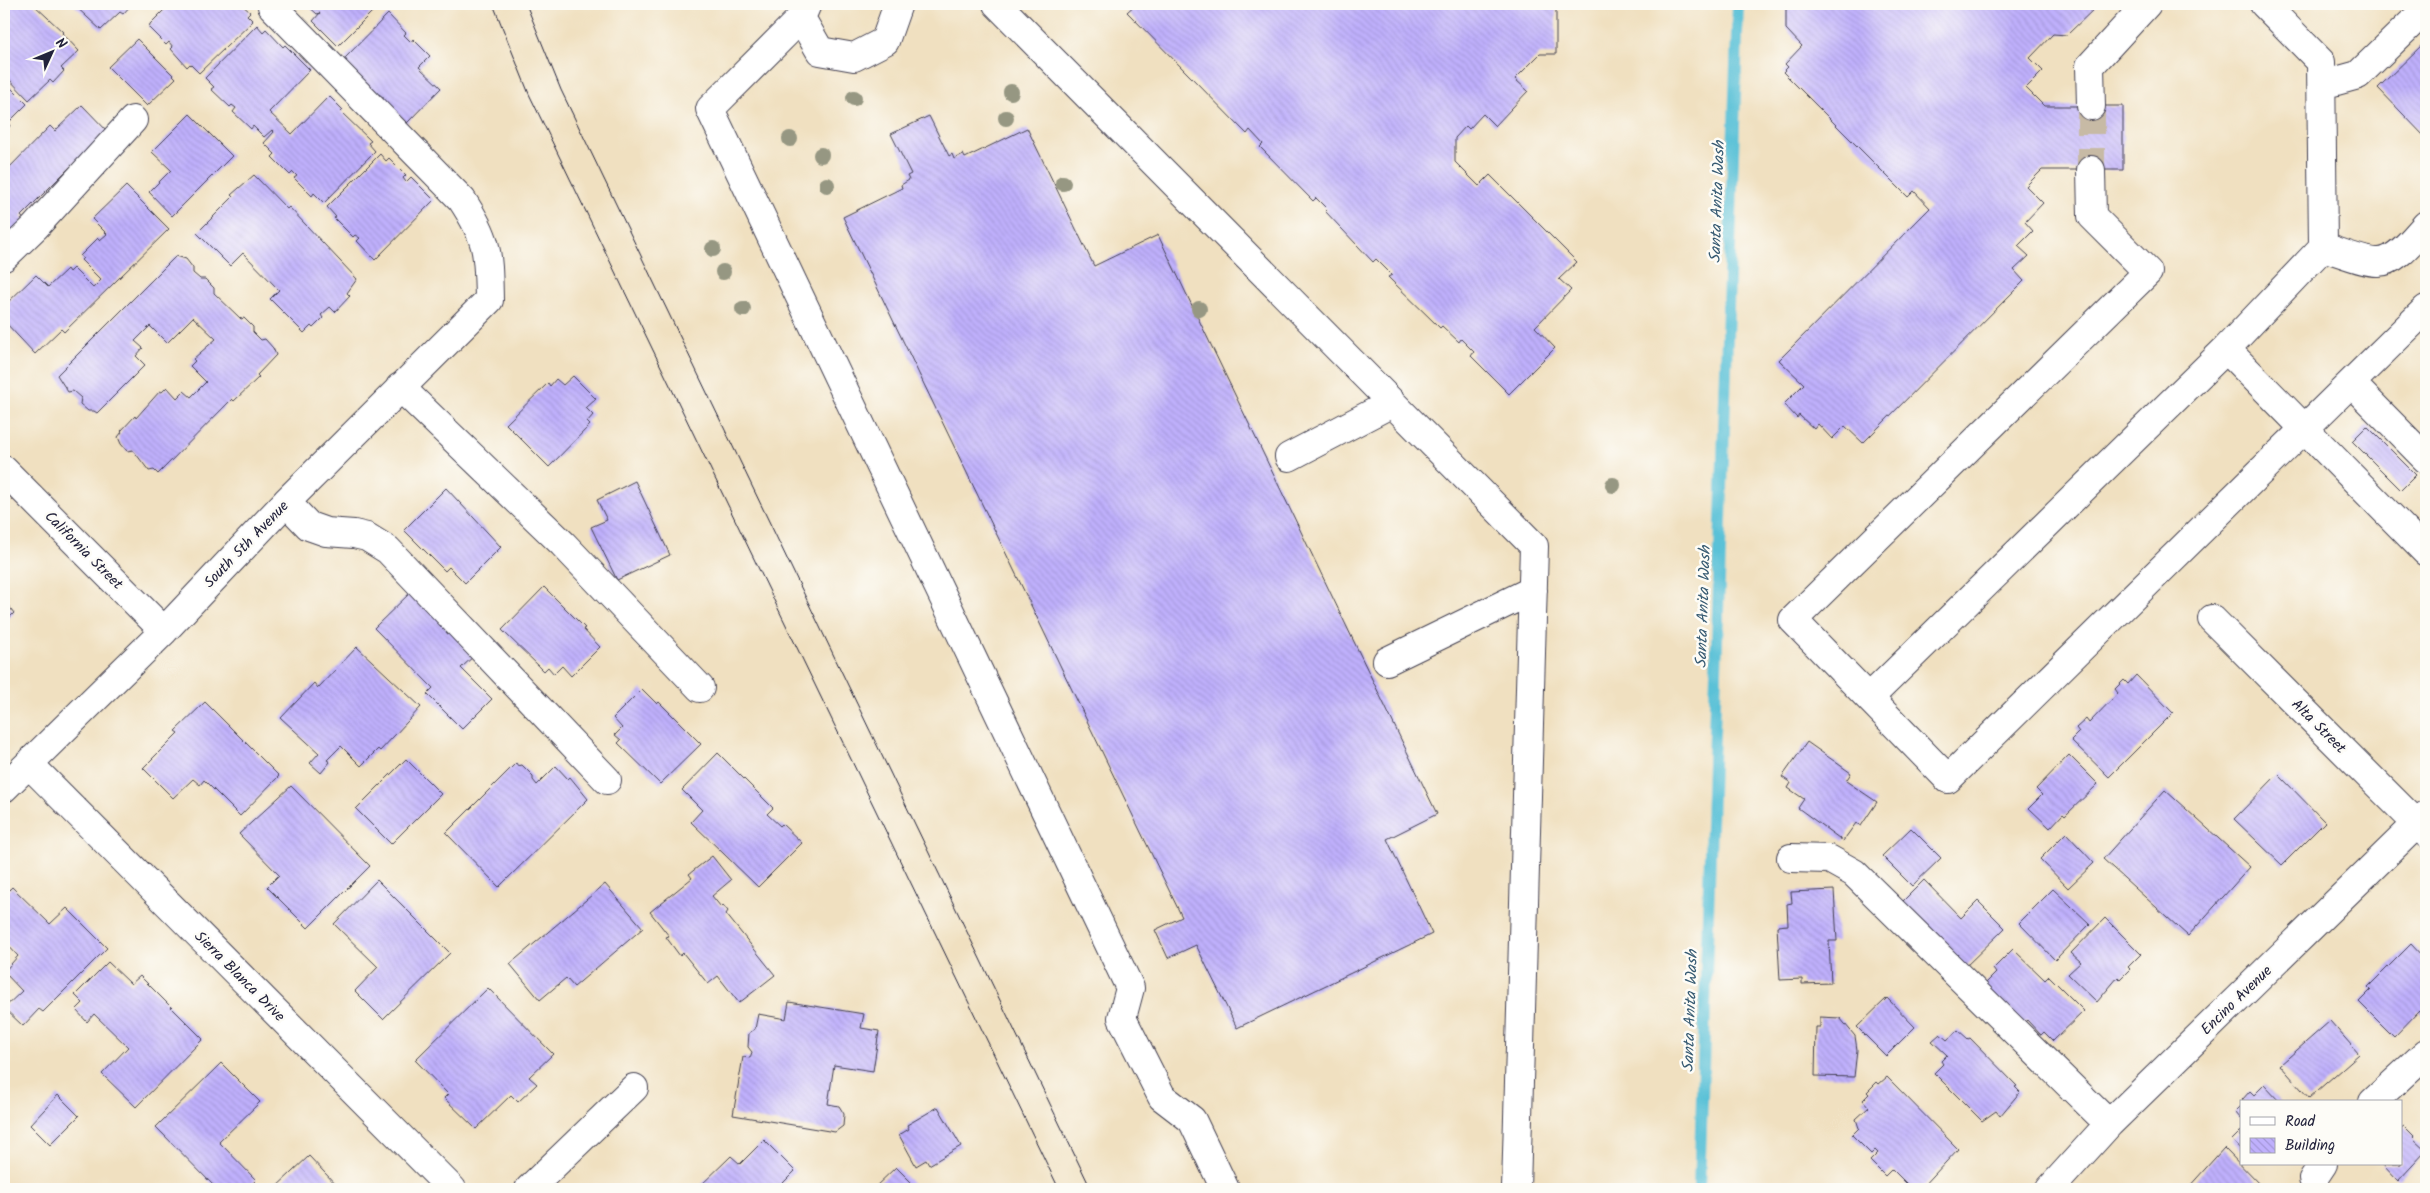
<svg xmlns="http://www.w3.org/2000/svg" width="2430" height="1193" font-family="Kalam,sans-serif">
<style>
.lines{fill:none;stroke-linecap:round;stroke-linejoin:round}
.stream{stroke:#5ac1d7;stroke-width:12}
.building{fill:url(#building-back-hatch)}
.minor-tunnel{stroke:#c7baa5;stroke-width:28;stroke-dasharray:28 14;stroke-linecap:butt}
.minor-casing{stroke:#413e4f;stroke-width:30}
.minor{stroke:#fff;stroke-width:28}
.tram{stroke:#22223b;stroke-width:1}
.tree{fill:#969782}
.labels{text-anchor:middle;stroke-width:5;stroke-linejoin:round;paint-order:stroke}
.street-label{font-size:15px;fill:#22223b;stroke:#fdfcf7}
.water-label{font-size:16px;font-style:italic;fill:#365a72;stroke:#fdfcf7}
</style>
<defs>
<pattern id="building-back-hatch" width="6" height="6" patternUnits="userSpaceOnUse" patternTransform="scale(1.25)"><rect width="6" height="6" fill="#bfb0fc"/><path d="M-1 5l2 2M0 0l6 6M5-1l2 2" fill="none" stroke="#a497d9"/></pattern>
</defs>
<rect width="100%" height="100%" fill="#fdfcf7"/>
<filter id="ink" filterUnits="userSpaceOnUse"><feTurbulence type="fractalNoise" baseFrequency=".02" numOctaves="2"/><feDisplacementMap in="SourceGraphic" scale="10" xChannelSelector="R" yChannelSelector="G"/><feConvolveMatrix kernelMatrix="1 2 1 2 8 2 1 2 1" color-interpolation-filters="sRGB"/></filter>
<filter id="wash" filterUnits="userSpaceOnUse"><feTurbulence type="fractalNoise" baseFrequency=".0096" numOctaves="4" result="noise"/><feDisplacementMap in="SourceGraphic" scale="20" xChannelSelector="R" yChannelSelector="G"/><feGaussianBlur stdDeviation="1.12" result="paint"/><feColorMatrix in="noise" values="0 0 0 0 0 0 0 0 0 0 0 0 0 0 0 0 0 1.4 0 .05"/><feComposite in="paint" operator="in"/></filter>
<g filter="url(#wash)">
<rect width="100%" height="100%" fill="#f0e0c0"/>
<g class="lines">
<path class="stream" d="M1699 1189 1738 4"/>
</g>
<g id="blocks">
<path class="building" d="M4 4H33L63 32 62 33 79 51 61 68 64 71 53 83 50 80 29 100 4 74Z
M73 4H132L123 14 120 12 101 30Z
M170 4H241L250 12 247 15 253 21 199 73 190 64 187 67 171 49 173 47 169 42 166 45 149 28 150 24Z
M306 4H380L338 46 313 21 320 13 317 14Z
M1136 4H1556V54H1540L1515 79 1528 91 1495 126 1483 114 1469 129 1466 126 1455 138V162L1479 186 1490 175 1577 262 1559 279 1571 290 1535 327 1555 348 1509 394 1471 356 1474 352 1461 339 1459 342 1442 326 1440 328 1388 277 1392 275 1376 259 1373 262 1325 211 1327 209 1316 198 1313 201 1260 147 1263 144 1250 130 1247 134 1127 12Z
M1786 4H2099L2067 35 2053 34 2030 58 2043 71 2026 88 2044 106H2123V170H2042L2026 186 2043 203 2025 222 2033 231 2018 246 2029 256 2014 270 2024 281 1863 443 1845 426 1832 439 1818 424 1814 429 1799 415 1797 418 1784 404 1804 384 1779 360 1930 208 1914 191 1908 197 1783 72 1788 67 1785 64 1802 46 1786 29Z
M388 14 406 33 404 35 411 42 413 39 430 56 419 67 441 88 407 123 394 111H391L383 102V97L379 94 376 97 345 62 347 61 345 58Z
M257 25 263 32 266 29 283 47 285 45 310 70 269 112 292 134 329 96 343 110 341 112 371 141 368 143 375 151 324 203 314 193 312 196 294 178 297 176 293 172 290 175 272 157 275 154 264 143 274 132 272 130 264 137 253 126 251 129 233 112 236 108 232 105 230 107 211 89 214 87 205 78Z
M137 39 176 78 147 106 108 67Z
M2426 41V138L2378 88Z
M4 81 27 104 8 123 10 126 4 132Z
M82 105 110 134 81 162 78 159 21 216 27 223 4 246V173L50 126 55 131Z
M190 114 232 156 172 216 149 192 171 170 152 152Z
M929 116 949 156 952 154 954 159 963 154 965 158 1027 128 1094 266 1158 235 1437 814 1387 839 1432 934 1237 1028 1196 945 1168 958 1155 930 1182 917 843 217 902 188 901 185 909 180 907 176 911 174 891 134Z
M380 154 386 161 389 158 406 175 403 178 406 182 411 177 434 200 375 260 357 241 360 238 355 235 353 237 334 218 336 217 327 207Z
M254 175 287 209 289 207 357 279 347 293 350 296 335 312 330 307 321 315 323 318 313 328 311 326 304 333 270 299 279 290 243 253 230 266 197 233 233 197 231 195Z
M126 186 169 229 64 332 61 329 35 354 4 321V306L36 275 48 287 67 269 69 272 73 268 93 288 101 280 81 260 83 258 80 256 98 238 100 240 107 234 92 219Z
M176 256 186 259 193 268V273L200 279H205L214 288V293L241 319 244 318 253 327V332L261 340 265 339 273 348 276 355 257 375 259 377 234 401 232 399 158 474 154 470 149 471 133 450 127 451 121 444 118 437 122 432 121 431 135 416 136 418 160 391 162 392 167 387 177 398 184 391 191 397 206 382 190 366 195 361 193 359 216 339 193 317 167 343 150 326 135 341 143 348 136 356 145 365 97 413 94 411H88L80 404 81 398 73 391 68 392 57 375Z
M573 376 596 399 586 408 593 415 587 422 590 425 549 467 506 424 548 383 550 386 556 379 563 385Z
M2367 426 2416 475 2401 490 2352 441Z
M635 481 670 555 617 580 591 527 607 520 597 500Z
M446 488 501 547 465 583 449 567 445 571 404 530Z
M544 587 585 628 583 629 600 647 571 676 562 666 554 674 548 667 544 671 502 630Z
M413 590 476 654 461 668 492 699 462 729 427 694 433 688 374 628Z
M4 600 14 613 4 623Z
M357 647 421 707 380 751 378 749 361 766 341 746 327 760 330 762 321 773 310 763 319 753 281 718 314 683 318 688Z
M2136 675 2173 713 2109 777 2071 740 2079 732 2076 728 2086 719 2089 723 2118 693 2115 689 2124 680 2128 684Z
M642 689 657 704 659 702 701 744 660 784 618 743 621 740 615 735 622 728 613 718Z
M205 702 279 776 240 816 204 780 200 785 193 779 173 798 143 768 178 733 175 731Z
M1807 742 1851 773 1846 781 1877 802 1861 826 1856 823 1843 841 1798 808 1804 799 1788 788 1791 783 1782 777Z
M718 753 773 808 767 814 780 826 782 824 802 843 758 887 691 822 702 810 682 790Z
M2069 755 2098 784 2065 816 2063 814 2050 828 2029 808 2042 795 2036 789Z
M406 759 441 794 391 844 356 809Z
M516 763 518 766 522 765 533 776V780L537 785 556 766 568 779 570 777 588 799 499 887 446 833Z
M2278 774 2325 822 2282 865 2234 819Z
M291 786 370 866 308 928 267 887 279 875 239 834Z
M2165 790 2250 867 2188 936 2103 859Z
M1911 828 1941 858 1912 886 1882 856Z
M2066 833 2094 863 2068 888 2040 859Z
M712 856 731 880 712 896 721 907 723 905 728 911 726 914 775 975 739 1003 718 976 708 984 683 953 680 956 666 937 669 936 650 912 692 878 689 874Z
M377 880 450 953 383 1019 355 991 378 967 334 924Z
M1924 880 1961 918 1978 901 2005 928 1960 972 1899 905Z
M605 884 643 928 574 987 566 978 540 1000 510 964Z
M12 887 50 924 67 908 107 948 43 1012 39 1009 23 1026 4 1008 22 991 4 972 18 956 4 941V895Z
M2053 889 2090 924 2055 960 2019 923Z
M1834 890 1837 941H1829L1831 983 1802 984V979L1780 980 1777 926 1788 925 1787 904 1792 903 1791 892Z
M2105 918 2141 954 2128 967 2130 969 2120 979 2118 977 2097 1002 2068 974 2081 962 2071 953Z
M2411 944 2424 958 2426 956V1019L2419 1011 2394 1037 2359 1002 2371 990 2368 987Z
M2013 949 2045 980 2049 976 2084 1011 2053 1041 2044 1032 2041 1035 2027 1020 2019 1028 1981 988 1996 973 1993 969Z
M108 962 131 984 140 976 203 1039 136 1107 102 1074 128 1047 94 1014 87 1022 76 1010 83 1003 75 995Z
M488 988 553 1054 529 1077 537 1084 518 1102 511 1095 476 1129 444 1098 448 1094 415 1060Z
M1887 998 1915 1027 1886 1056 1857 1027Z
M789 1002 864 1014 861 1028 879 1031 873 1071 834 1065 828 1104 839 1106 844 1114 843 1126 835 1132 733 1115 743 1057 750 1058 752 1052 748 1047 749 1033 755 1029 758 1014 786 1019Z
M1820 1017 1840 1018 1855 1036 1857 1050 1854 1077 1815 1076 1816 1027H1820Z
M2330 1021 2359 1054 2309 1098 2280 1065Z
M1958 1030 1968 1039 1970 1038 2017 1086 2015 1087 2020 1092 2000 1116 1996 1111 1982 1121 1934 1073 1943 1064 1941 1061 1947 1055 1932 1041 1940 1034 1947 1040Z
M221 1063 260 1102 219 1142 256 1180 247 1189H217L156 1127Z
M1887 1077 1958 1149 1921 1189H1909L1906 1187 1908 1185 1892 1169 1885 1176 1870 1161 1878 1153 1875 1150 1871 1154 1852 1135 1859 1128 1856 1119 1869 1107 1863 1100 1869 1094 1867 1092 1877 1082 1879 1084Z
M2264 1085 2280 1102H2244L2242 1100 2250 1091 2254 1095Z
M58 1095 79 1116 50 1145 30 1125Z
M2241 1106V1119L2235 1112Z
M938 1107 961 1146 929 1165 926 1160 916 1166 899 1135 909 1129 907 1125Z
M2404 1126 2415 1137 2413 1139 2426 1151 2398 1181 2382 1164H2401V1128Z
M2241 1131V1150L2232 1140Z
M764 1140 795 1171 777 1189H697L731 1156 740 1164Z
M2224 1148 2264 1189H2187Z
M309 1156 340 1189H274Z
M896 1167 918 1189H873Z"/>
</g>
</g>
<g filter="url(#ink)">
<use href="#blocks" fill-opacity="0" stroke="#413e4f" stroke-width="1"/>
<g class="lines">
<path class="minor-tunnel" d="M2091 106V170"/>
<g class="minor-casing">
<path id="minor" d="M807 4 801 18 820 51 854 57 885 41 898 4
M997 4 1534 546 1516 1189
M801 18 710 109 1130 988 1122 1018 1162 1097 1192 1120 1225 1189
M2322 85 2358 75 2426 9
M2091 106 2090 66 2147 4
M2091 170 2092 216 2148 272 1793 620 1948 779 2426 309
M2323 247C2338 251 2362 262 2377 262 2396 263 2414 238 2426 225
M4 257 35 227 133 120
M2226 349 2426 552
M2352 384 2426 459
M400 387 563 544 700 688
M1289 457 1392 403
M4 470 164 631
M286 502 309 526 326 532 354 534 367 537 388 550 607 780
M2212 619 2426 833
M1387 661 1533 590
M1869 698 2226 349 2323 247 2321 62 2264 4
M29 764 452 1189
M4 788 164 631 286 502 489 300C488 253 489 241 462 200L272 6
M1791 858 1829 859 1854 873 2109 1124
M2373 1102 2426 1053
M2313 1179 2323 1164
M529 1189 634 1088
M2050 1189 2109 1124 2426 815"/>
</g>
<use href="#minor" class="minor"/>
<path class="tram" d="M493 4 529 94 1059 1189
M526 4 561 90 1091 1189"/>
</g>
<g class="tree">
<circle cx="1011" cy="92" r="8"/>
<circle cx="854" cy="98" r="8"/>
<circle cx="1006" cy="118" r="8"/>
<circle cx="790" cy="139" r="8"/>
<circle cx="821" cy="155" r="8"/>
<circle cx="1063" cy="183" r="8"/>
<circle cx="827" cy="185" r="8"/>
<circle cx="713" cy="249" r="8"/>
<circle cx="723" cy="272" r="8"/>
<circle cx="743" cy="309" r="8"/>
<circle cx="1199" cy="309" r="8"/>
<circle cx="1613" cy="485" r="8"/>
</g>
</g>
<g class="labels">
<g class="street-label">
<text transform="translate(246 544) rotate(-46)" y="5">South 5th Avenue</text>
<text transform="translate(84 550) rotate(45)" y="5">California Street</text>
<text transform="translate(2319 726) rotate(45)" y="5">Alta Street</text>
<text transform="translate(240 976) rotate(45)" y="5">Sierra Blanca Drive</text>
<text transform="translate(2236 1000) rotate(-44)" y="5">Encino Avenue</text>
</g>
<g class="water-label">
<text transform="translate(1716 202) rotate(-88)" y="6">Santa Anita Wash</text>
<text transform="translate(1702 607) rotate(-88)" y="6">Santa Anita Wash</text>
<text transform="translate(1689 1011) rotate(-88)" y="6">Santa Anita Wash</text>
</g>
</g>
<rect width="2430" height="1193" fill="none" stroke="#fdfcf7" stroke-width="20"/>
<rect x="2240" y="1100" width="162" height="65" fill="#fdfcf7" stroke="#a5a5ac"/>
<rect x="2250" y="1117" width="25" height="8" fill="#ffffff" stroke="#a5a5ac"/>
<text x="2285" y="1126" font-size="15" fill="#22223b">Road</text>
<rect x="2250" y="1138" width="25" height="15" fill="url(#building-back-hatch)" stroke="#a5a5ac"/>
<text x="2285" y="1150" font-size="15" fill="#22223b">Building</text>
<g transform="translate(52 52) rotate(46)" stroke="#fdfcf7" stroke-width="4" paint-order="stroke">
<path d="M0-4L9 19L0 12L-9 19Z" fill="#22223b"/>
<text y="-8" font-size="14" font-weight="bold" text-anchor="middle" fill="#22223b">N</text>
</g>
</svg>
